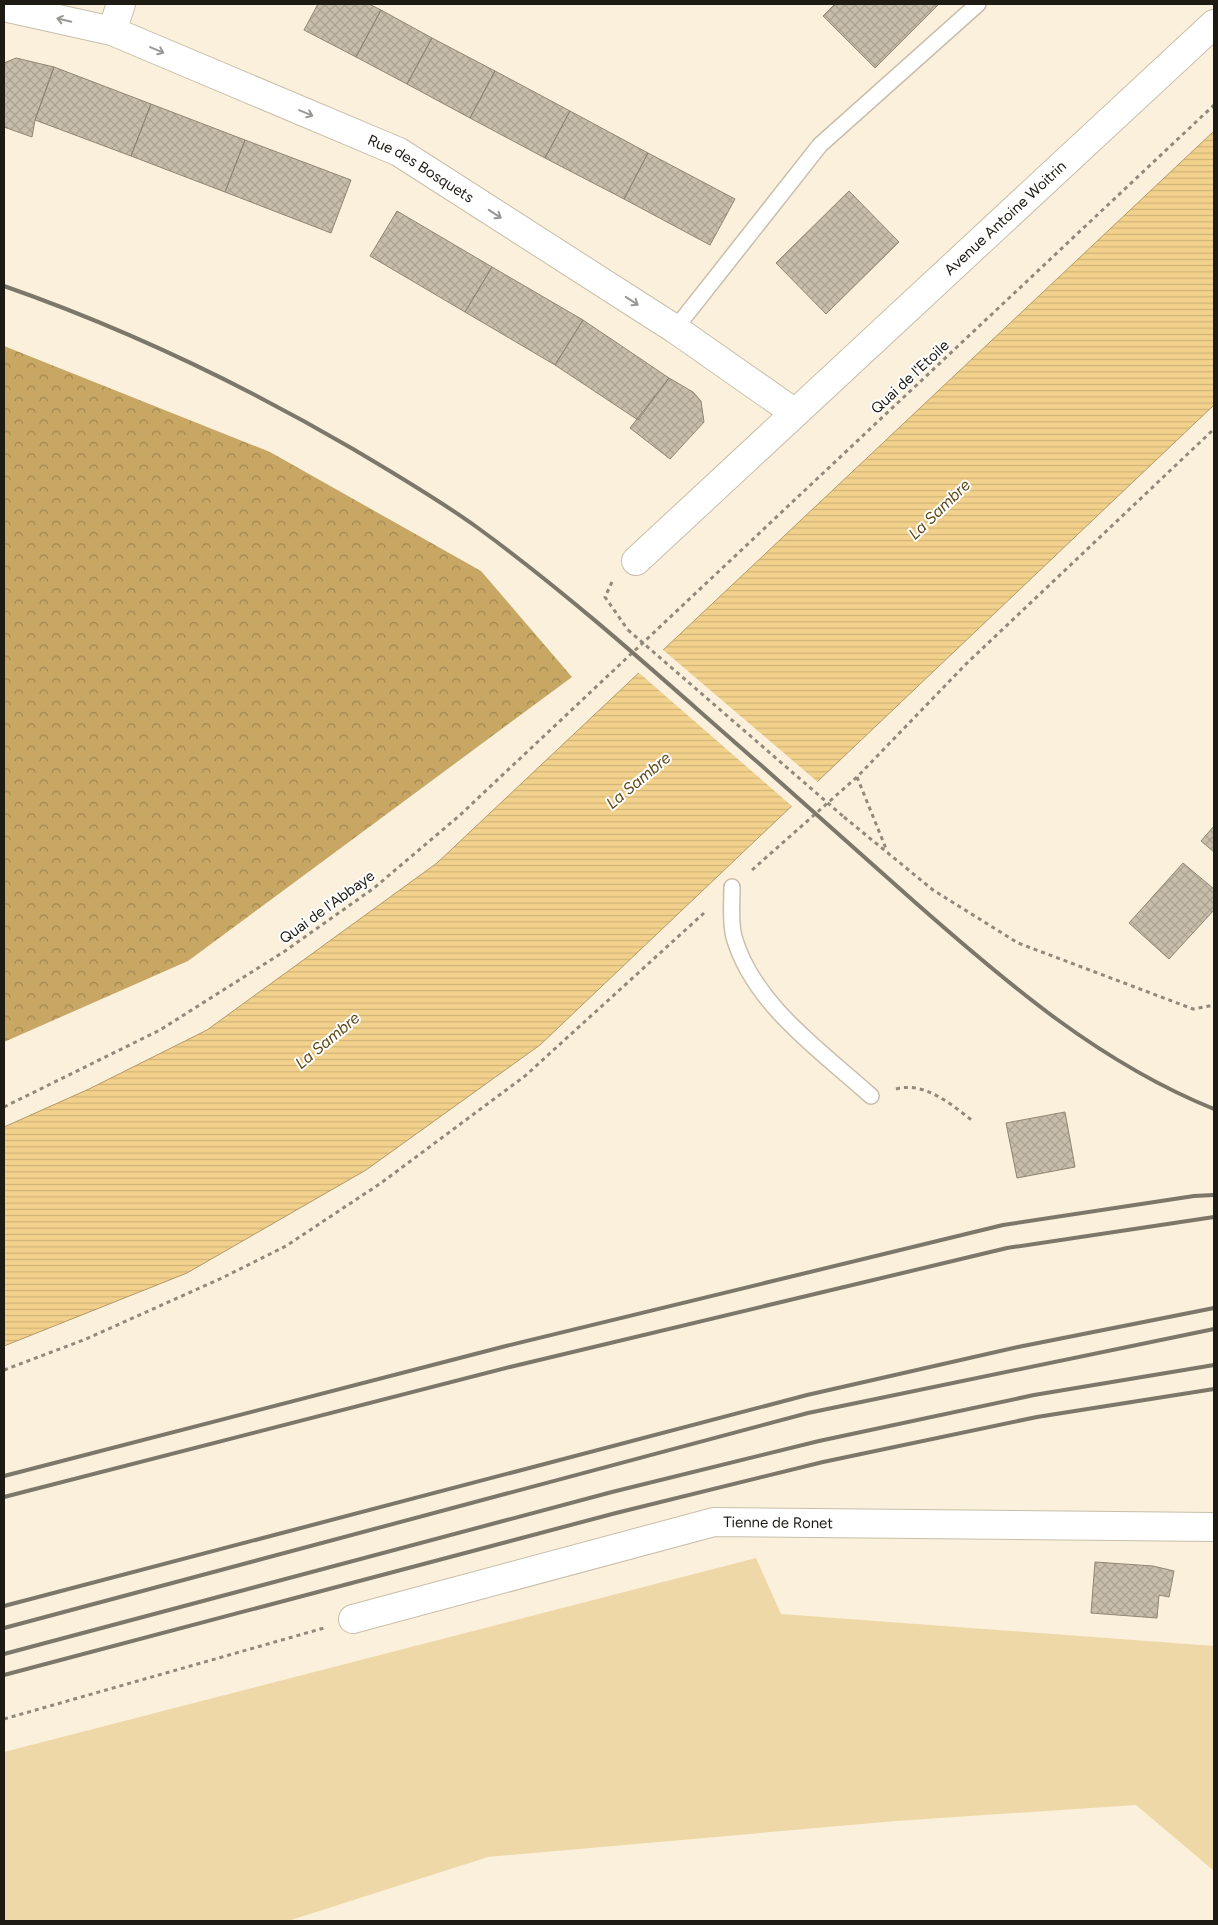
<svg xmlns="http://www.w3.org/2000/svg" width="1218" height="1925" font-family="Figtree,sans-serif">
<style>
.grass{fill:#efd8a7}
.forest{fill:url(#forest-crowns)}
.water{fill:url(#water-rules);stroke:#b29a68}
.pier{fill:#faf0db}
.building{fill:url(#building-cross-hatch);stroke:#8f8673}
.lines{fill:none;stroke-linecap:round;stroke-linejoin:round}
.lane-casing{stroke:#c8beaa;stroke-width:18}
.street-casing{stroke:#c8beaa;stroke-width:30}
.path{stroke:#918a7c;stroke-width:3;stroke-dasharray:4 4;stroke-linecap:butt}
.lane{stroke:#fff;stroke-width:15}
.street{stroke:#fff;stroke-width:28}
.rail{stroke:#7d776a;stroke-width:4}
.path-bridge{stroke:#918a7c;stroke-width:3;stroke-dasharray:4 4;stroke-linecap:butt}
.oneway{stroke:#9a9895}
.labels{text-anchor:middle;stroke-width:4;stroke-linejoin:round;paint-order:stroke}
.street-label{font-size:15px;fill:#1e1b14;stroke:#fff}
.water-label{font-size:16px;font-style:italic;fill:#5f4914;stroke:#fff}
</style>
<defs>
<pattern id="forest-crowns" width="20" height="18" patternUnits="userSpaceOnUse" patternTransform="scale(1.25)"><rect width="20" height="18" fill="#c7a763"/><path d="M2 6a3 3 0 1 1 6 0M12 15a3 3 0 1 1 6 0" fill="none" stroke="#a18750"/></pattern>
<pattern id="water-rules" width="6" height="5" patternUnits="userSpaceOnUse" patternTransform="scale(1.25)"><rect width="6" height="5" fill="#f2d18c"/><path d="M0 2.5h6" fill="none" stroke="#cfb378"/></pattern>
<pattern id="building-cross-hatch" width="8" height="8" patternUnits="userSpaceOnUse" patternTransform="scale(1.25)"><rect width="8" height="8" fill="#c7bdaa"/><path d="M0 0l8 8M0 8l8-8" fill="none" stroke="#aaa291"/></pattern>
</defs>
<rect width="100%" height="100%" fill="#faf0db"/>
<path class="grass" d="M756 1558 781 1614 1214 1646V1871L1136 1805 896 1821 488 1857 288 1921H4V1752Z"/>
<path class="forest" d="M4 346 270 452 481 571 572 677 188 961 4 1042Z"/>
<path class="water" d="M1214 131V405L540 1045 366 1170 187 1273 4 1346V1127L89 1089 207 1030 437 863Z"/>
<path class="pier" d="M662 649 819 783 794 808 638 672Z"/>
<path class="building" d="M318 4H369L381 10 356 57 304 30Z
M835 4H939L875 68 823 16Z
M381 10 432 38 407 84 356 57Z
M432 38 495 71 470 118 407 84Z
M16 58 54 67 35 120 32 137 4 127V63Z
M54 67 151 104 131 156 35 120Z
M495 71 570 111 545 158 470 118Z
M151 104 245 140 225 192 131 156Z
M570 111 648 153 624 199 545 158Z
M245 140 351 180 331 233 225 192Z
M648 153 735 199 710 245 624 199Z
M849 191 899 242 826 314 776 263Z
M397 211 492 267 465 312 370 256Z
M492 267 583 320 555 365 465 312Z
M583 320 669 378 638 420 555 365Z
M669 378 693 392 701 401 704 422 670 459 630 428Z
M1214 826V852L1201 841Z
M1183 863 1214 889V910L1169 959 1129 923Z
M1065 1112 1075 1167 1017 1178 1006 1123Z
M1095 1562 1153 1566 1174 1571 1169 1597 1159 1595 1157 1618 1091 1613Z"/>
<g class="lines">
<g class="lane-casing">
<path id="lane" d="M675 329 820 145 978 4
M732 887C732 903 730 922 734 937 753 1004 821 1051 871 1096"/>
</g>
<g class="street-casing">
<g id="street">
<path id="s1" d="M4 7 112 31 399 152 675 329 795 413"/>
<path d="M112 31 121 4"/>
<path id="s2" d="M636 561 1214 24"/>
<path id="s3" d="M353 1619 714 1522 1214 1527"/>
</g>
</g>
<path class="path" d="M612 582 605 597 628 630
M857 777 887 851
M844 817 933 890 1018 943 1193 1009 1214 1005
M752 870 857 777 966 664 1214 429
M896 1089C925 1081 952 1105 974 1122
M4 1107 160 1030 285 951 374 888 459 816 1214 105
M4 1370 86 1339 222 1278 286 1246 381 1183 525 1076 704 913
M4 1719 324 1628"/>
<use href="#lane" class="lane"/>
<use href="#street" class="street"/>
<path class="rail" d="M4 286C127 329 240 383 353 449 395 474 438 499 478 528 578 601 669 685 762 766 814 812 866 858 917 904 1008 984 1100 1063 1214 1109
M4 1476 506 1346 1003 1225 1194 1196 1214 1195
M4 1497 510 1367 1007 1248 1214 1217
M4 1606 807 1395 1018 1347 1214 1308
M4 1628 808 1413 1214 1329
M4 1654 612 1492 819 1441 1034 1395 1214 1365
M4 1675 616 1513 823 1462 1037 1417 1214 1389"/>
<path class="path-bridge" d="M628 630 844 817"/>
</g>
<defs><path id="oneway-shaft" d="M-6 0H5M1.5-3L5.5 0L1.5 3" fill="none" stroke-width="1.6" stroke-linecap="round" stroke-linejoin="round" transform="scale(1.25)"/></defs>
<g class="oneway">
<use href="#oneway-shaft" transform="translate(64 20) rotate(-167)"/>
<use href="#oneway-shaft" transform="translate(157 50) rotate(23)"/>
<use href="#oneway-shaft" transform="translate(306 113) rotate(23)"/>
<use href="#oneway-shaft" transform="translate(495 214) rotate(33)"/>
<use href="#oneway-shaft" transform="translate(632 301) rotate(33)"/>
</g>
<g class="labels">
<g class="street-label">
<text dy="5" stroke="none"><textPath href="#s1" startOffset="449">Rue des Bosquets</textPath></text>
<text dy="5" stroke="none"><textPath href="#s2" startOffset="504">Avenue Antoine Woitrin</textPath></text>
<text transform="translate(910 377) rotate(-43)" y="5">Quai de l'Etoile</text>
<text transform="translate(327 907) rotate(-36)" y="5">Quai de l'Abbaye</text>
<text dy="5" stroke="none"><textPath href="#s3" startOffset="438">Tienne de Ronet</textPath></text>
</g>
<g class="water-label">
<text transform="translate(939 509) rotate(-44)" y="6">La Sambre</text>
<text transform="translate(638 780) rotate(-40)" y="6">La Sambre</text>
<text transform="translate(327 1040) rotate(-40)" y="6">La Sambre</text>
</g>
</g>
<rect width="1218" height="1925" fill="none" stroke="#1e1b14" stroke-width="10"/>
</svg>
